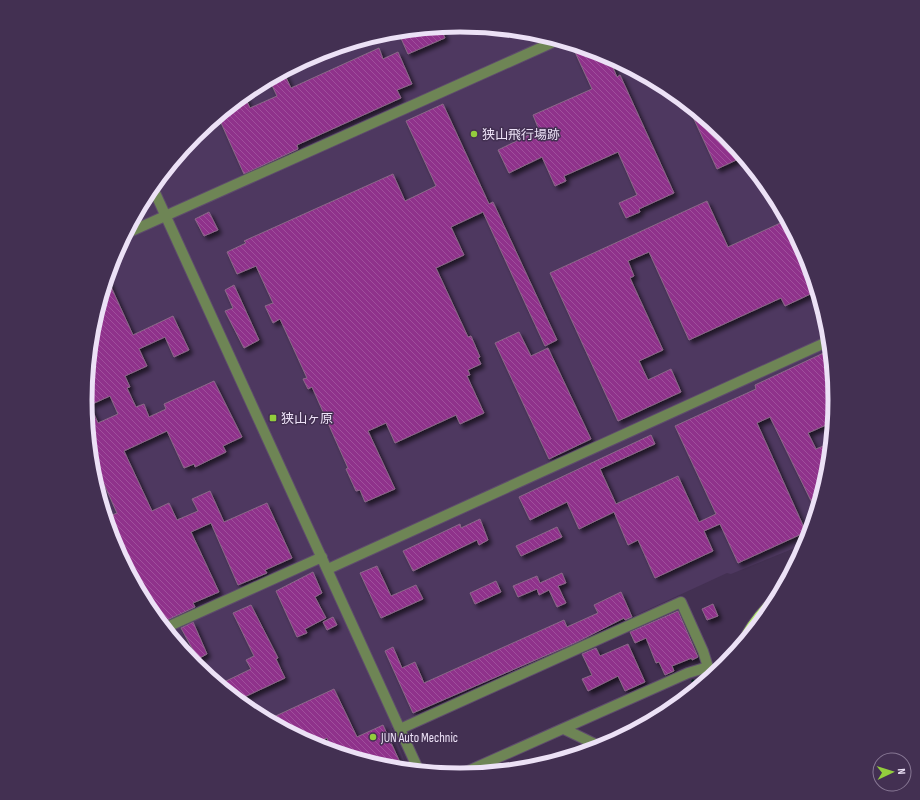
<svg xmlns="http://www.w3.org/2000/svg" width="920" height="800" font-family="'Sofia Sans Condensed','Noto Sans JP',sans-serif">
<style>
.built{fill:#4e3860}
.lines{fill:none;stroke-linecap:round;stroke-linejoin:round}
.stream{stroke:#072321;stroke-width:3.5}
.building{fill:url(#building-back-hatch);stroke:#8b6988;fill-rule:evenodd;filter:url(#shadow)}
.minor-casing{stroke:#5e4c6c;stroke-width:12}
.highway-casing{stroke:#5e4c6c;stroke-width:14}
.minor{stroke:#6e8555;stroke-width:10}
.highway{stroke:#b4eb6f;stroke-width:12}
.poi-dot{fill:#93cd3d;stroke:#433052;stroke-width:1.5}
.labels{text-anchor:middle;stroke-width:3;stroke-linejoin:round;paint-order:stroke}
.poi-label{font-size:13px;fill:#ece1f6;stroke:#433052;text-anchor:start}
.rim{fill:none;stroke:#ece1f6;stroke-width:5}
</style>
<defs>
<pattern id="building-back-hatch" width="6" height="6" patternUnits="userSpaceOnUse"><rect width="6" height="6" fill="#8f328b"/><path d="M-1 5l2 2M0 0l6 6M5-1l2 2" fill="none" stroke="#9f4f9c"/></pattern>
<filter id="shadow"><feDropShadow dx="3.5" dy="3.5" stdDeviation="2" flood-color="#0009"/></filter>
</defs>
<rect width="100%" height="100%" fill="#433052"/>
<path class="built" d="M460 25 533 32 604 54 669 88 725 135 772 192 807 257 828 327 835 400 828 473 807 543 731 574 727 573 392 728 408 770 387 768 316 746 251 712 195 665 148 608 113 543 92 473 85 400 92 327 114 256 148 191 195 135 252 88 317 53 387 32Z"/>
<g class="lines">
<path class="stream" d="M693 681 699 686"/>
</g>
<path class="building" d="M440 27 445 38 408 54 400 36 409 32 408 30Z
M379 48 383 59 398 52 412 84 397 90 401 98 297 145 298 149 244 174 218 116 244 95 250 108 277 96 269 79 283 71 291 88Z
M584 48 608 56 617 77 620 75 674 193 639 209 640 212 626 218 619 203 637 195 618 152 564 176 566 181 555 186 542 157 509 173 498 150 539 130 533 115 592 89 575 52Z
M443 104 489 204 493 202 557 340 545 346 483 212 451 227 464 255 436 268 468 337 471 336 480 357 478 358 481 364 468 370 470 375 467 376 484 413 460 424 456 415 395 443 386 423 368 431 395 489 365 502 360 490 356 491 346 469 348 468 312 387 308 389 303 379 307 378 280 319 273 323 265 306 273 303 256 266 237 274 227 252 246 243 244 241 393 174 405 201 436 186 406 121Z
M687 104 725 135 743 157 717 169Z
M707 201 728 247 787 220 807 257 817 291 785 306 781 298 689 340 649 252 628 261 634 276 630 278 663 350 639 361 648 380 671 369 681 392 618 421 550 273Z
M209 212 218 230 204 236 195 219Z
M107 278 133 335 173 316 189 350 174 357 165 337 139 349 147 366 125 376 130 387 127 388 136 407 144 404 149 417 166 409 164 404 214 381 242 437 223 446 226 452 195 467 194 464 184 468 167 431 124 451 152 511 169 503 177 520 198 511 192 499 210 491 224 522 267 503 292 558 265 570 267 573 238 585 211 523 191 532 219 592 193 603 195 607 161 623 148 608 113 543 111 535 115 533 108 517 117 513 95 464 91 465 85 400 92 327ZM110 396 118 414 98 423 90 405Z
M234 285 259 340 244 348 225 311 233 308 225 290Z
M519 332 531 356 548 348 591 439 549 459 495 343Z
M830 350 835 400 833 422 808 433 816 449 831 443 828 473 816 511 770 417 757 423 806 532 738 563 720 524 704 531 713 551 655 578 638 540 628 545 614 512 579 529 567 502 530 520 519 497 651 435 655 444 600 469 616 504 678 476 699 522 716 514 675 426 756 389 755 385Z
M480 519 488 540 479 545 477 540 413 571 403 551 460 524 461 528Z
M557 527 562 537 521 556 516 546Z
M377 566 391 596 416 585 423 599 381 618 360 573Z
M313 572 322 593 315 597 326 618 305 629 307 633 297 637 276 591Z
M562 573 566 583 558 586 566 603 557 607 549 590 539 595 537 589 518 597 513 586 537 576 540 583Z
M496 581 501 592 475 604 470 593Z
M621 592 632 617 625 620 624 618 577 642 413 713 385 651 393 647 402 668 415 662 424 683 564 620 567 627 598 613 594 605Z
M713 604 718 616 707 620 702 609Z
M251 605 278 658 276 659 285 678 238 700 229 693 224 682 251 669 246 660 254 656 233 613Z
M678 611 698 657 692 660V658L672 666 674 671 665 675 659 662 656 663 646 638 635 643 630 632Z
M333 617 337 625 327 630 323 622Z
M193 622 207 654 198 659 181 628Z
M628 644 645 682 625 691 618 676 588 691 582 679 592 675 582 654 596 648 600 656Z
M334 689 357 737 383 725 403 769 387 768 332 751 327 738 313 745 267 720Z"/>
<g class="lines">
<g class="minor-casing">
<path id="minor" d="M152 186 419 771
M125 234 558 40
M328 569 829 341
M165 628 322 557
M400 729 681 602 703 651 708 667
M564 729 601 747
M459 775 688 673 708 667 714 674"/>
</g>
<g class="highway-casing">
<path id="highway" d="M743 644C751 626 765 610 779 596"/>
</g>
<use href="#minor" class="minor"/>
<use href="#highway" class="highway"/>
</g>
<g class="poi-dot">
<circle cx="474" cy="134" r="4"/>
<rect x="269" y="414" width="8" height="8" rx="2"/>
<circle cx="373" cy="737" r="4"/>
</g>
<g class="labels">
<g class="poi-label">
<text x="482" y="139">狭山飛行場跡</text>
<text x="281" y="423">狭山ヶ原</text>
<text x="381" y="742">JUN Auto Mechnic</text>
</g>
</g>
<path d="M0 0H920V800H0ZM92 400a368 368 0 1 1 736 0a368 368 0 1 1-736 0Z" fill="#433052" fill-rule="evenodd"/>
<path class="rim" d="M92 400a368 368 0 1 1 736 0a368 368 0 1 1-736 0Z"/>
<g transform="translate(892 772) rotate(86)"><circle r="19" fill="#433052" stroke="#877794"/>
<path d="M0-3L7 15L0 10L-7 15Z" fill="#93cd3d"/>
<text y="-6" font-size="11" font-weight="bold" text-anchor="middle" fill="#ece1f6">N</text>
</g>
</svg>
